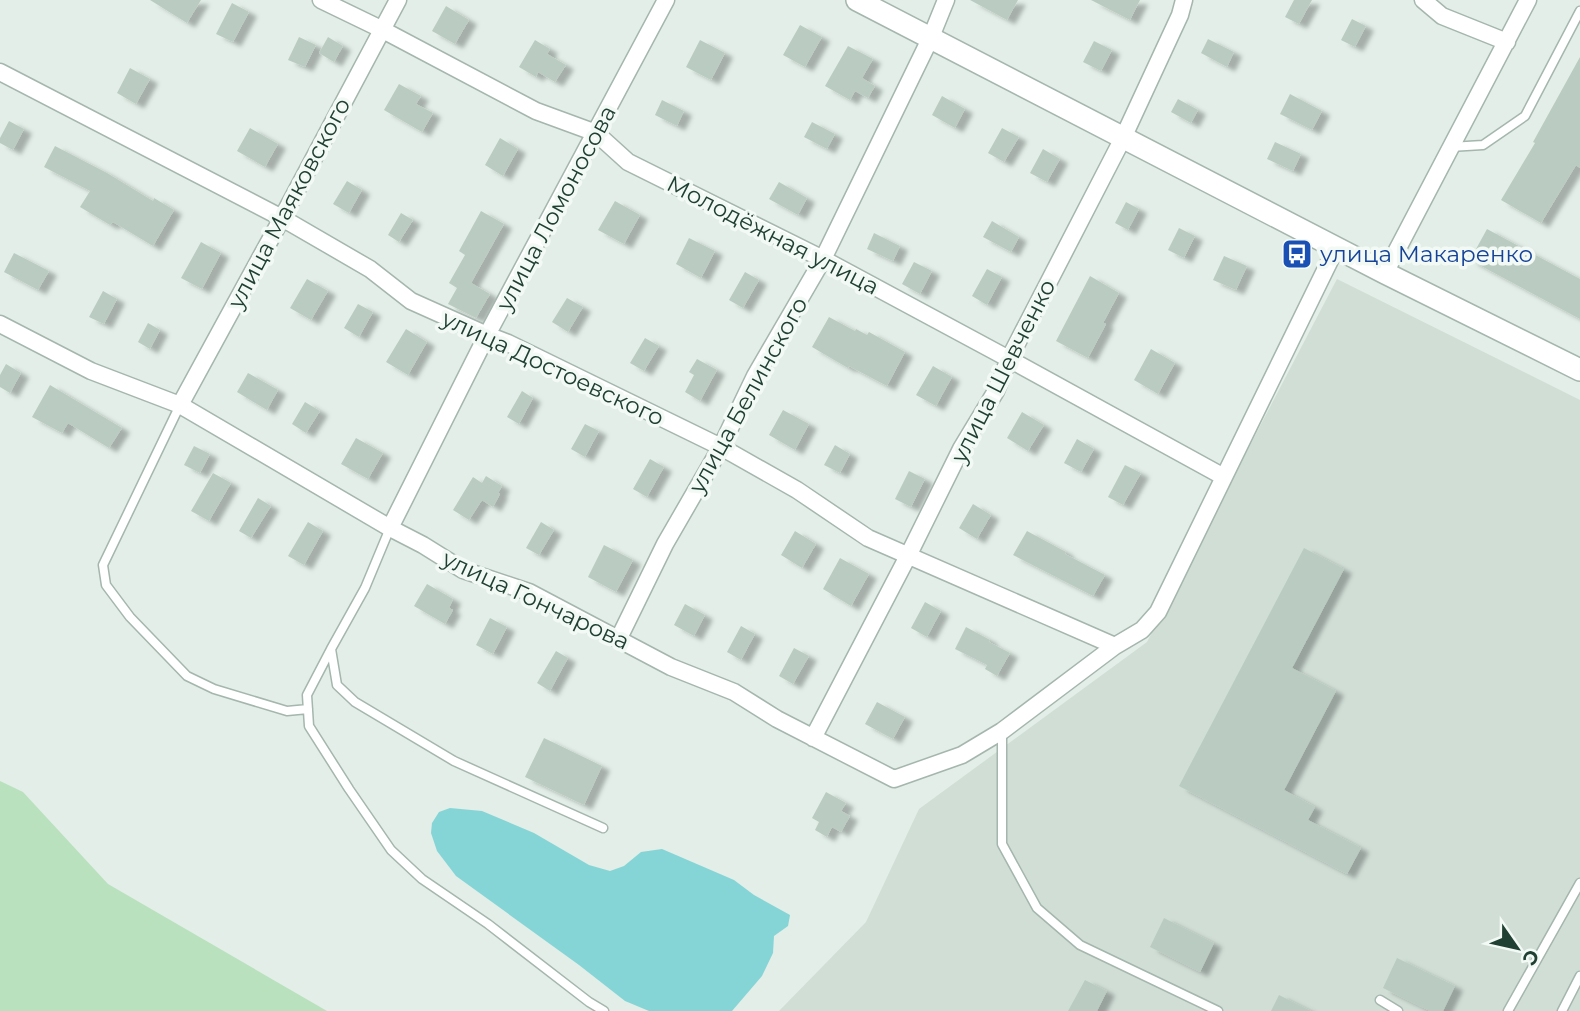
<svg xmlns="http://www.w3.org/2000/svg" width="1580" height="1011" font-family="Montserrat,sans-serif">
<style>
.built{fill:#d0ded6}
.green{fill:#b9e1be}
.water{fill:#85d5d7}
.building{fill:#baccc2;filter:url(#shadow)}
.lines{fill:none;stroke-linecap:round;stroke-linejoin:round}
.service-casing{stroke:#a4b6ad;stroke-width:11}
.minor-casing{stroke:#a4b6ad;stroke-width:19}
.tertiary-casing{stroke:#a4b6ad;stroke-width:24}
.service{stroke:#fff;stroke-width:8}
.minor{stroke:#fff;stroke-width:16}
.tertiary{stroke:#fff;stroke-width:21}
.labels{text-anchor:middle;stroke-width:7;stroke-linejoin:round;paint-order:stroke}
.street-label{font-size:23px;fill:#204033;stroke:#f3faf5}
.transit-label{font-size:23px;fill:#164399;stroke:#f3faf5;text-anchor:start}
</style>
<defs>
<filter id="shadow"><feDropShadow dx="8" dy="4.5" stdDeviation="2" flood-color="#0004"/></filter>
</defs>
<rect width="100%" height="100%" fill="#e2eee7"/>
<path class="built" d="M1337 279 1580 400V1011H779L866 922 919 809 1147 642Z"/>
<path class="green" d="M0 781 23 792 108 884 327 1011H0Z"/>
<path class="water" d="M450 808 482 811 534 833 589 865 610 871 624 866 641 852 662 849 734 880 754 895 790 915 788 926 774 936 773 953 762 976 732 1011H649L625 1001 579 965 456 876 437 851 431 833 432 823 439 812Z"/>
<path class="building" d="M150 0H201L187 23Z
M970 0H1018L1007 20Z
M1091 0H1140L1130 20Z
M1294 0H1312L1299 24 1285 17Z
M232 3 249 12 233 42 216 34Z
M446 6 469 20 455 44 432 31Z
M1352 19 1366 26 1355 47 1341 40Z
M800 25 822 37 805 67 783 55Z
M299 37 316 45 305 67 288 60Z
M328 37 343 46 334 62 319 53Z
M1208 39 1234 52 1227 67 1201 53Z
M535 40 550 49 547 54 566 65 555 82 538 72 536 77 519 67Z
M700 40 725 53 711 80 686 67Z
M1094 41 1112 50 1101 71 1083 62Z
M848 46 873 59 862 78 875 86 868 98 855 91 850 100 825 86Z
M1580 57V168L1576 165 1541 223 1501 200 1535 143 1533 142Z
M130 68 150 79 136 104 117 93Z
M399 84 421 96 416 104 433 113 422 132 384 110Z
M1290 94 1322 111 1312 130 1280 114Z
M942 96 965 109 955 128 932 115Z
M1178 99 1198 110 1191 123 1171 112Z
M662 100 684 111 677 126 655 115Z
M9 121 24 129 13 150 0 143V138Z
M812 122 835 134 827 149 804 137Z
M250 128 278 144 265 167 237 151Z
M1002 128 1019 137 1004 162 988 153Z
M500 138 518 149 503 176 485 165Z
M1275 142 1301 154 1293 171 1267 159Z
M55 146 107 173 153 201 154 198 174 210 153 246 113 222 110 225 80 207 90 191 44 167Z
M1043 149 1060 159 1047 182 1030 173Z
M347 181 362 190 349 213 333 204Z
M779 182 807 198 798 215 769 199Z
M615 201 640 215 624 244 598 230Z
M1126 202 1139 209 1128 230 1115 223Z
M481 211 504 224 471 283 490 294 476 318 448 304 457 288 449 283 465 255 459 251Z
M401 213 413 220 399 242 388 235Z
M992 221 1019 237 1011 252 983 237Z
M1179 228 1195 236 1184 258 1168 250Z
M1487 229 1580 279V319L1470 260Z
M874 233 900 246 893 261 867 249Z
M689 238 715 251 701 278 676 264Z
M201 242 221 253 202 289 181 278Z
M14 253 49 271 38 290 4 272Z
M1224 256 1247 266 1236 290 1213 280Z
M914 262 932 271 920 294 902 284Z
M987 269 1002 277 987 305 972 296Z
M745 272 759 280 743 308 729 300Z
M1090 276 1119 293 1103 323 1106 324 1088 358 1056 341Z
M307 279 328 291 311 320 290 308Z
M103 291 117 299 104 324 89 317Z
M567 298 583 307 568 332 552 322Z
M358 304 373 312 359 337 344 328Z
M829 317 855 331 856 329 867 335 869 332 905 352 887 386 849 366 848 368 812 347Z
M148 323 160 330 150 349 138 342Z
M406 329 427 342 408 375 386 362Z
M645 338 659 346 644 371 630 363Z
M1151 349 1175 363 1158 394 1134 380Z
M697 359 717 370 700 401 685 392 694 375 689 372Z
M6 364 21 373 10 393 0 387V375Z
M933 366 952 377 936 406 916 395Z
M248 373 278 390 267 410 237 392Z
M50 385 122 428 109 448 68 423 62 433 32 417Z
M522 391 533 398 519 424 507 417Z
M305 402 320 411 306 433 292 424Z
M783 410 809 424 795 450 769 435Z
M1022 412 1044 425 1028 451 1007 438Z
M585 424 599 431 585 457 571 449Z
M356 438 383 453 368 479 341 464Z
M1077 439 1094 449 1081 472 1064 463Z
M835 445 850 454 840 473 824 465Z
M194 446 210 454 200 473 184 465Z
M650 459 664 467 647 497 633 489Z
M1125 465 1141 473 1123 505 1108 497Z
M909 471 925 479 911 507 895 499Z
M213 473 231 483 209 521 191 511Z
M486 476 502 486 498 493 500 494 493 507 482 500 469 520 453 510 473 477 482 483Z
M258 498 271 506 251 538 239 531Z
M973 504 991 515 977 539 959 528Z
M308 522 323 531 304 565 288 556Z
M541 522 554 530 539 555 526 548Z
M795 531 816 544 802 568 781 555Z
M1027 531 1066 552 1065 554 1105 575 1093 596 1013 555Z
M604 545 633 560 616 592 588 577Z
M1304 548 1344 569 1292 668 1336 691 1284 790 1315 807 1308 820 1361 848 1347 874 1179 786Z
M840 558 869 574 851 606 823 589Z
M427 584 453 599 449 608 453 610 445 624 414 606Z
M925 602 941 611 927 637 911 628Z
M685 604 705 615 694 636 674 625Z
M490 618 507 627 493 654 476 645Z
M741 626 755 634 741 660 727 652Z
M966 627 990 640 989 642 1010 653 997 676 985 669 987 665 955 649Z
M794 648 809 656 793 684 779 676Z
M556 651 568 658 550 691 537 683Z
M877 702 905 717 893 739 865 724Z
M544 738 602 766 584 805 525 777Z
M826 792 846 803 841 811 850 816 841 832 832 827 827 837 815 830 819 822 812 818Z
M1164 918 1214 943 1200 972 1150 947Z
M1397 958 1455 986 1443 1011H1430L1383 988Z
M1085 980 1107 991 1097 1011H1068Z
M1279 995 1311 1011H1271Z"/>
<g class="lines">
<g class="service-casing">
<path id="service" d="M1450 147 1483 145 1525 116 1580 11
M180 405 103 565 106 585 130 617 187 676 214 689 287 711 308 709
M390 528 365 588 331 649 337 685 355 702 454 761 603 828
M331 649 307 695 309 726 349 789 391 850 422 879 488 924 589 1002 604 1011
M1002 731V844L1037 908 1080 945 1218 1011
M1380 1000 1398 1011
M1508 1011 1580 883
M1562 1011 1580 976"/>
</g>
<g class="minor-casing">
<path id="minor" d="M321 0 381 29 536 111 596 133 628 162 823 259 1009 359 1224 477
M1423 0 1442 16 1507 42
M0 72 282 218 370 269 411 301 487 335 508 343 721 447 797 490 868 538 1115 646
M1385 273 1528 0
M0 324 91 371 180 405 390 528 423 545 463 570 529 592 671 667 734 692 777 719 894 779 962 755 1002 731 1115 646 1142 630 1158 612 1336 248
M180 405 282 218 398 0
M390 528 487 335 666 0
M619 638 665 544 721 447 755 376 823 259 931 37 946 0
M813 738 908 556 961 449 996 391 1009 359 1123 138 1180 15 1184 0"/>
</g>
<g class="tertiary-casing">
<path id="tertiary" d="M857 0 1385 273 1580 370"/>
</g>
<use href="#service" class="service"/>
<use href="#minor" class="minor"/>
<use href="#tertiary" class="tertiary"/>
</g>
<defs>
<g id="bus-square" transform="scale(1.575)"><rect x="-9" y="-9" width="18" height="18" rx="4" fill="#1a4fb4" stroke="#f3faf5"/><path d="M-5-6H5V4H4V6H2V4H-2V6H-4V4H-5ZM-3.5-4V0h7V-4ZM-3.5 1.2v1.5H-2V1.2ZM2 1.2v1.5H3.5V1.2Z" fill="#fff"/></g>
</defs>
<g fill-rule="evenodd">
<use href="#bus-square" x="1297" y="254"/>
</g>
<g class="labels">
<g class="street-label">
<text transform="translate(289 203) rotate(-62)" y="8">улица Маяковского</text>
<text transform="translate(556 208) rotate(-62)" y="8">улица Ломоносова</text>
<text transform="translate(773 235) rotate(27)" y="8">Молодёжная улица</text>
<text transform="translate(553 368) rotate(25)" y="8">улица Достоевского</text>
<text transform="translate(1003 371) rotate(-63)" y="8">улица Шевченко</text>
<text transform="translate(748 395) rotate(-61)" y="8">улица Белинского</text>
<text transform="translate(536 600) rotate(25)" y="8">улица Гончарова</text>
</g>
<g class="transit-label">
<text x="1320" y="262">улица Макаренко</text>
</g>
</g>
<g transform="translate(1517 948) rotate(124)" stroke="#f3faf5" stroke-width="5" paint-order="stroke">
<path d="M0-5L12 26L0 18L-12 26Z" fill="#204033"/>
<text y="-10" font-size="19" font-weight="bold" text-anchor="middle" fill="#204033">С</text>
</g>
</svg>
